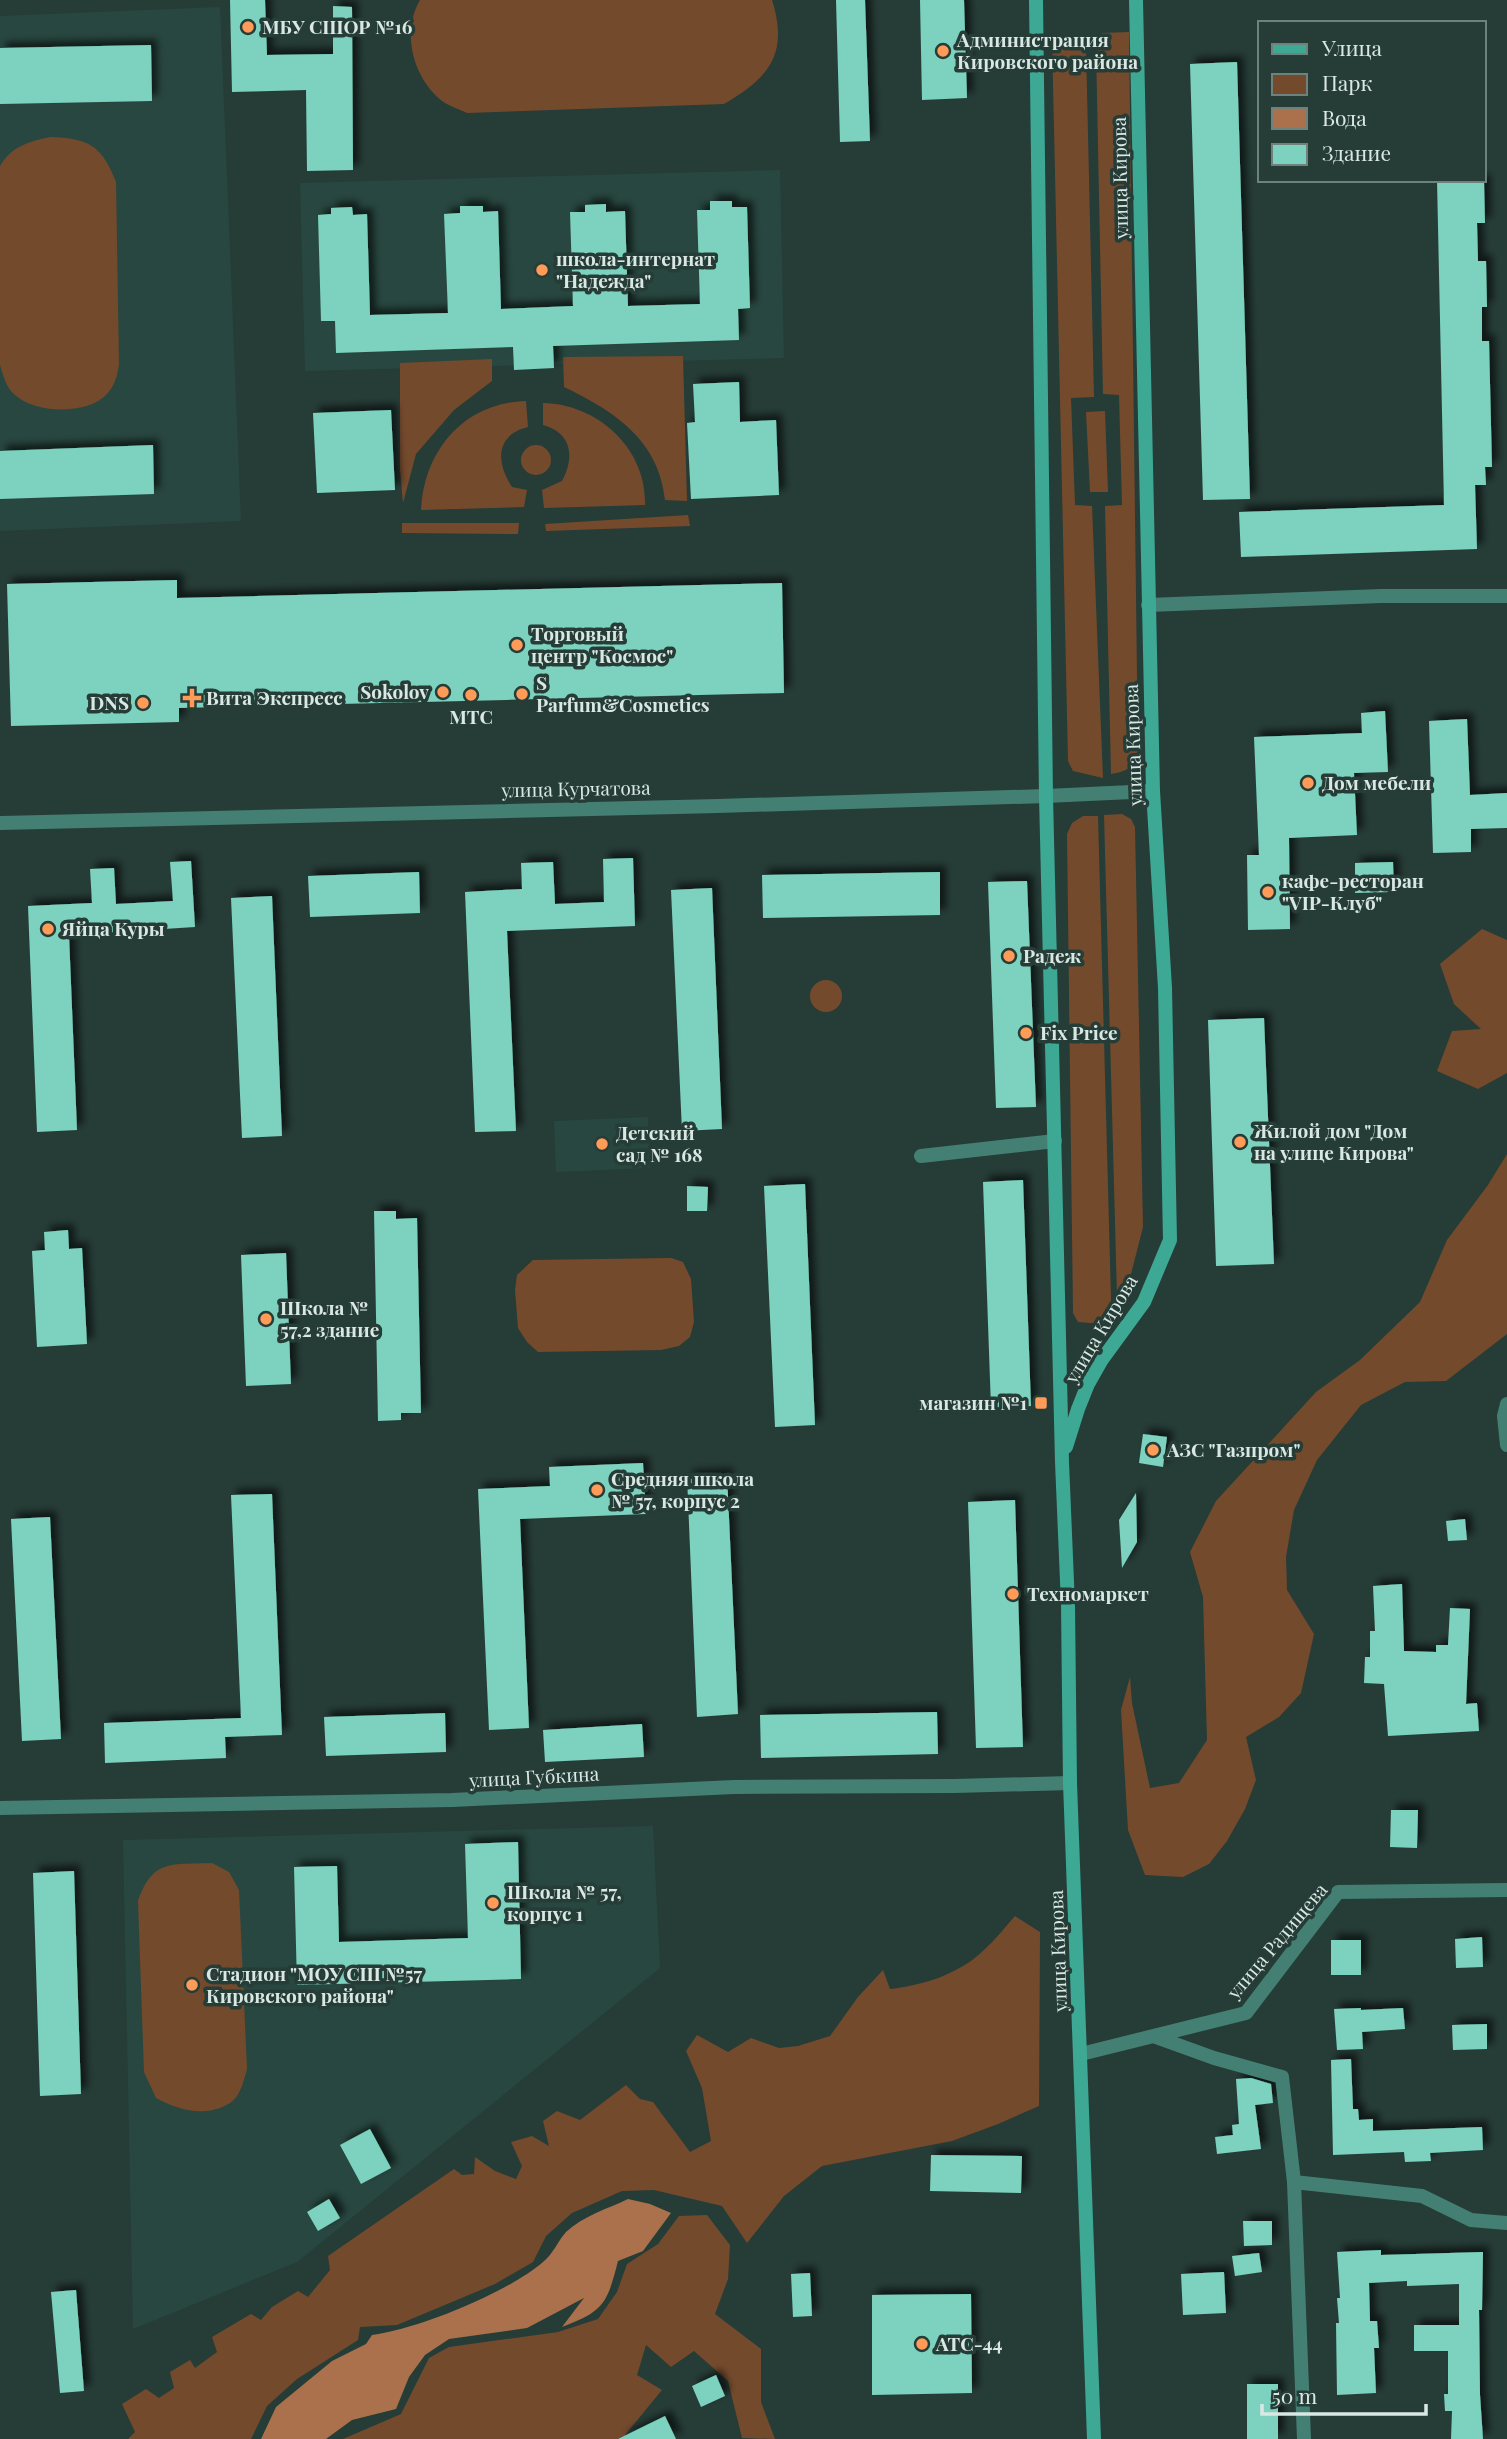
<svg xmlns="http://www.w3.org/2000/svg" width="1507" height="2439" font-family="'Playfair Display',serif">
<style>
.built{fill:#284740}
.green{fill:#744a2d}
.water{fill:#aa714c}
.building{fill:#7cd2bf;filter:url(#shadow)}
.lines{fill:none;stroke-linecap:round;stroke-linejoin:round}
.minor{stroke:#438073;stroke-width:14}
.tertiary{stroke:#438073;stroke-width:14}
.secondary{stroke:#3da894;stroke-width:14}
.poi-dot{fill:#fe9b58;stroke:#263c37;stroke-width:2.5}
.labels{text-anchor:middle;stroke-width:7;stroke-linejoin:round;paint-order:stroke}
.poi-label{font-size:19px;font-weight:bold;fill:#dae8e4;stroke:#263c37;text-anchor:start}
.street-label{font-size:19px;fill:#dae8e4;stroke:#263c37}
</style>
<defs>
<filter id="shadow"><feDropShadow dx="6" dy="-6" stdDeviation="3.5" flood-color="#0009"/></filter>
</defs>
<rect width="100%" height="100%" fill="#263c37"/>
<path class="built" d="M220 7 241 521 0 531V16Z
M780 170 784 358 305 371 300 183Z
M648 1117 650 1168 556 1172 554 1121Z
M653 1826 660 1968 297 2262 133 2329 123 1840Z"/>
<path class="green" d="M420 0H772C789 54 769 78 724 104L467 113C459 109 449 106 442 101 413 78 401 32 420 0Z
M1129 32 1138 758C1131 769 1124 772 1111 774L1105 506 1122 505 1119 395 1103 394 1096 47 1102 46V33Z
M1052 37H1075V47H1086L1094 397 1071 398 1075 505 1092 506 1103 778 1073 771 1068 761Z
M50 137C89 138 102 146 116 182L119 365C117 376 115 386 106 395 86 415 34 414 14 394 6 387 3 375 0 365V166C12 146 28 142 50 137Z
M683 356 687 501 665 500C659 440 614 411 564 387L563 357Z
M492 359V381L454 410 416 454 403 503 400 470V363Z
M526 401 528 427C495 435 496 463 512 487L527 490 524 507 421 510C424 450 464 403 526 401Z
M543 403C598 404 647 449 645 505L544 508 542 490 562 481C575 457 572 433 543 425Z
M1105 411 1108 492H1090L1086 412Z
M521 460a15 15 0 1 1 30 0a15 15 0 1 1-30 0Z
M688 515 690 526 546 531 545 524Z
M402 523H519L518 534 402 533Z
M1122 814 1131 819 1135 827 1143 1227 1130 1278 1117 1296 1104 815Z
M1083 816H1098L1111 1299 1110 1316 1102 1324 1078 1322 1073 1313 1067 834 1072 823Z
M1482 929 1507 940V1073L1478 1089 1437 1071 1452 1031 1481 1029 1454 1004 1440 964Z
M810 996a16 16 0 1 1 32 0a16 16 0 1 1-32 0Z
M1507 1154V1334L1446 1381 1405 1382 1361 1405 1317 1460 1294 1510 1286 1557 1287 1590 1314 1634 1301 1693 1279 1717 1246 1737 1256 1780 1245 1809 1227 1841 1209 1864 1183 1877 1145 1875 1128 1830 1121 1710 1130 1677 1132 1703 1150 1788 1179 1783 1207 1740 1203 1597 1190 1552 1216 1501 1316 1392 1360 1360 1420 1302 1447 1240 1488 1185Z
M671 1258 683 1262 691 1279 694 1322 690 1337 679 1346 661 1350 538 1352 527 1342 518 1328 515 1290 517 1275 533 1260Z
M212 1863 229 1872 239 1890 247 2069C244 2080 240 2097 230 2103 206 2118 178 2110 156 2098L144 2072 138 1901C153 1858 172 1865 212 1863Z
M1015 1916 1040 1932 1039 2106 998 2124 952 2141 822 2166 784 2196 747 2243 722 2206 654 2190 622 2191 572 2213 546 2236 533 2262 495 2284 397 2325 360 2327 358 2340 297 2379 267 2406 251 2439H128L135 2432 122 2404 146 2389 159 2398 174 2388 170 2372 190 2360 195 2368 217 2352 212 2337 251 2314 261 2320 272 2307 298 2291 308 2297 330 2270 328 2256 454 2169 462 2175 474 2174 475 2157 495 2171 516 2179 522 2166 511 2142 532 2136 549 2146 543 2121 557 2111 580 2120 626 2085 640 2099 653 2102 690 2152 711 2141 702 2088 686 2051 697 2035 728 2052 751 2038 779 2048 798 2046 830 2036 858 1997 883 1970 890 1989C924 1985 960 1974 985 1949 996 1939 1005 1927 1015 1916Z
M707 2215 730 2245 728 2279 715 2314 761 2349V2402L775 2439 742 2438 728 2381 694 2351 671 2367 646 2345 637 2375 662 2390 625 2435 627 2439H343L401 2414 429 2358 449 2347 558 2332 598 2319 617 2292 627 2264 658 2244 679 2216Z"/>
<path class="water" d="M628 2199 650 2204 671 2213 643 2251 618 2261C607 2304 604 2311 562 2327L584 2298 527 2328 449 2339 425 2355 409 2377 396 2409 352 2420 326 2439H261L276 2407 332 2361 366 2344 372 2335C418 2329 507 2293 543 2262 553 2254 558 2241 566 2232 583 2216 607 2209 628 2199Z"/>
<path class="building" d="M230 0H265L267 55 333 54V6L352 7 353 170 307 171 306 90 232 92Z
M836 0H865L870 141 840 142Z
M920 0H964L967 98 922 100Z
M151 45 152 101 0 104V48Z
M1237 62 1250 499 1203 500 1190 64Z
M1437 180H1484L1485 223H1477L1478 261H1486L1487 307H1482V341H1489L1492 467H1485L1486 485H1475L1477 549 1241 557 1239 512 1444 505Z
M710 201H732V207H747L750 308 738 309 739 340 553 346 554 368 514 370 513 347 336 353 335 321H321L318 215 331 214V208L352 207 353 215 367 214 370 315 448 313 444 214 460 213V206H483V212L498 211 501 309 573 306 570 212H585V205L606 204V212L625 211 628 306 700 304 697 210H710Z
M739 382 740 422 776 420 779 495 691 499 687 423 695 422 693 384Z
M391 410 395 490 317 493 313 413Z
M153 445 154 494 0 499V451Z
M177 580V598L782 583 784 693 179 708V722L11 726 7 584Z
M1385 711 1388 772 1354 773 1357 835 1289 838 1290 929 1248 930 1247 855H1259L1254 737 1362 733 1361 713Z
M1467 719 1470 795 1507 793V828L1471 829V852L1433 853 1429 721Z
M633 858 635 926 507 931 516 1131 475 1132 465 892 522 889 521 863 553 862 555 904 604 902 603 859Z
M191 861 195 927 69 935 77 1130 37 1132 28 906 92 903 90 869 114 868 116 904 173 901 170 862Z
M1393 862 1394 892 1355 893V863Z
M419 872 420 913 310 917 308 876Z
M940 872V915L763 918 762 875Z
M1027 881 1036 1107 996 1108 988 882Z
M712 888 722 1129 682 1131 671 890Z
M272 896 282 1136 242 1138 231 898Z
M1264 1018 1274 1264 1216 1266 1208 1020Z
M1023 1180 1031 1406 991 1408 983 1182Z
M805 1184 815 1425 775 1427 764 1186Z
M687 1186 708 1187 707 1211H687Z
M374 1211H396V1219L417 1218 421 1413H401V1420L378 1421Z
M68 1230 69 1249 82 1248 87 1344 37 1347 32 1251 45 1250 44 1232Z
M286 1253 291 1384 246 1386 241 1255Z
M1143 1434 1167 1437 1163 1467 1139 1463Z
M643 1463 646 1514 520 1519 529 1728 489 1730 478 1489 550 1486 549 1467Z
M727 1474 738 1714 697 1717 687 1476Z
M1136 1493 1137 1542 1122 1568 1119 1520Z
M272 1494 282 1735 225 1737 226 1758 105 1763 104 1723 241 1718 231 1495Z
M1015 1500 1023 1747 976 1748 968 1502Z
M50 1517 61 1739 22 1741 11 1519Z
M1465 1519 1467 1540 1448 1541 1446 1521Z
M1402 1584 1404 1651 1436 1652V1645H1448L1450 1608 1470 1609 1466 1704 1477 1703 1479 1731 1388 1736 1384 1684 1364 1683 1365 1657H1370V1631H1375L1373 1586Z
M937 1712 938 1754 761 1758 760 1715Z
M445 1713 446 1752 326 1756 324 1717Z
M642 1724 644 1757 545 1762 543 1730Z
M1391 1810H1418L1417 1848 1390 1847Z
M518 1842 521 1979 297 1985 294 1867 337 1866 339 1942 468 1938 465 1844Z
M74 1871 81 2094 40 2096 33 1873Z
M1482 1937 1483 1967 1456 1968 1455 1939Z
M1331 1940H1361V1975H1331Z
M1361 2008V2010L1403 2008 1405 2029 1362 2032 1363 2049 1337 2050 1334 2009Z
M1487 2024V2049L1453 2050 1452 2025Z
M1351 2059 1353 2109H1358L1359 2120 1373 2119V2131L1482 2127 1483 2150 1430 2153 1431 2161 1405 2162 1404 2152 1333 2155 1331 2060Z
M1251 2078 1271 2084 1273 2103 1255 2105 1261 2149 1217 2154 1215 2137 1233 2135 1232 2125 1239 2124 1236 2079Z
M370 2129 391 2168 361 2184 340 2145Z
M931 2155 1022 2156 1021 2193 930 2191Z
M329 2199 340 2218 318 2231 307 2212Z
M1243 2221H1272V2245L1244 2246Z
M1381 2250V2255L1483 2252 1482 2310H1479L1480 2395 1483 2439H1451L1452 2411H1445L1444 2394H1448V2351H1414V2325H1459V2284L1407 2286V2281L1369 2283 1370 2321H1377L1379 2348H1374L1376 2393 1337 2395 1336 2323H1339L1337 2298H1340L1337 2252Z
M1259 2253 1262 2272 1235 2276 1232 2256Z
M1224 2272 1226 2313 1183 2315 1181 2274Z
M810 2273 812 2316 793 2317 791 2274Z
M76 2290 84 2391 60 2393 51 2292Z
M971 2294 972 2393 872 2395V2295Z
M716 2375 725 2396 701 2407 692 2386Z
M1247 2384H1278V2439H1247Z
M665 2416 676 2439H618Z"/>
<g class="lines">
<path class="minor" d="M1148 605 1381 596H1507
M921 1156 1055 1141
M1507 1404 1504 1416 1507 1445
M1153 2036 1214 2058 1282 2077 1294 2182 1422 2196 1471 2220 1507 2223
M1081 2054 1246 2013 1338 1892 1507 1890
M1294 2182 1304 2439"/>
<path class="tertiary" d="M0 823 718 806 1046 796 1153 791
M0 1808 452 1800 734 1787 954 1786 1070 1783"/>
<path class="secondary" d="M1036 0 1046 796 1062 1462 1068 1605 1070 1783 1094 2439
M1066 1447 1078 1409 1088 1384 1101 1361 1144 1302 1170 1240 1165 988 1153 791 1136 0"/>
</g>
<g class="poi-dot">
<circle cx="248" cy="27" r="7"/>
<circle cx="943" cy="51" r="7"/>
<circle cx="542" cy="270" r="7"/>
<circle cx="517" cy="645" r="7"/>
<circle cx="443" cy="692" r="7"/>
<circle cx="522" cy="694" r="7"/>
<circle cx="471" cy="695" r="7"/>
<path d="M188.5 687.5h7v7h7v7h-7v7h-7v-7h-7v-7h7z"/>
<circle cx="143" cy="703" r="7"/>
<circle cx="1308" cy="783" r="7"/>
<circle cx="1268" cy="892" r="7"/>
<circle cx="48" cy="929" r="7"/>
<circle cx="1009" cy="956" r="7"/>
<circle cx="1026" cy="1033" r="7"/>
<circle cx="1240" cy="1142" r="7"/>
<circle cx="602" cy="1144" r="7"/>
<circle cx="266" cy="1319" r="7"/>
<rect x="1034" y="1396" width="14" height="14" rx="3.5"/>
<circle cx="1153" cy="1450" r="7"/>
<circle cx="597" cy="1490" r="7"/>
<circle cx="1013" cy="1594" r="7"/>
<circle cx="493" cy="1903" r="7"/>
<circle cx="192" cy="1985" r="7"/>
<circle cx="922" cy="2344" r="7"/>
</g>
<g class="labels">
<g class="poi-label">
<text x="262" y="34">МБУ СШОР №16</text>
<text x="957" y="47">Администрация<tspan x="957" dy="22">Кировского района</tspan></text>
<text x="556" y="266">школа-интернат<tspan x="556" dy="22">"Надежда"</tspan></text>
<text x="531" y="641">Торговый<tspan x="531" dy="22">центр "Космос"</tspan></text>
<text x="536" y="690">S<tspan x="536" dy="22">Parfum&amp;Cosmetics</tspan></text>
<text x="429" y="699" text-anchor="end">Sokolov</text>
<text x="206" y="705">Вита Экспресс</text>
<text x="129" y="710" text-anchor="end">DNS</text>
<text x="471" y="724" text-anchor="middle">МТС</text>
<text x="1322" y="790">Дом мебели</text>
<text x="1282" y="888">кафе-ресторан<tspan x="1282" dy="22">"VIP-Клуб"</tspan></text>
<text x="62" y="936">Яйца Куры</text>
<text x="1023" y="963">Радеж</text>
<text x="1040" y="1040">Fix Price</text>
<text x="1254" y="1138">Жилой дом "Дом<tspan x="1254" dy="22">на улице Кирова"</tspan></text>
<text x="616" y="1140">Детский<tspan x="616" dy="22">сад № 168</tspan></text>
<text x="280" y="1315">Школа №<tspan x="280" dy="22">57,2 здание</tspan></text>
<text x="1027" y="1410" text-anchor="end">магазин №1</text>
<text x="1167" y="1457">АЗС "Газпром"</text>
<text x="611" y="1486">Средняя школа<tspan x="611" dy="22">№ 57, корпус 2</tspan></text>
<text x="1027" y="1601">Техномаркет</text>
<text x="507" y="1899">Школа № 57,<tspan x="507" dy="22">корпус 1</tspan></text>
<text x="206" y="1981">Стадион "МОУ СШ №57<tspan x="206" dy="22">Кировского района"</tspan></text>
<text x="936" y="2351">АТС-44</text>
</g>
<g class="street-label">
<text transform="translate(1120 178) rotate(-91)" y="7">улица Кирова</text>
<text transform="translate(1133 745) rotate(-92)" y="7">улица Кирова</text>
<text transform="translate(576 789) rotate(-1)" y="7">улица Курчатова</text>
<text transform="translate(1101 1329) rotate(-59)" y="7">улица Кирова</text>
<text transform="translate(534 1777) rotate(-3)" y="7">улица Губкина</text>
<text transform="translate(1277 1941) rotate(-50)" y="7">улица Радищева</text>
<text transform="translate(1058 1951) rotate(-92)" y="7">улица Кирова</text>
</g>
</g>
<rect x="1258" y="21" width="228" height="161" fill="#263c37" stroke="#6e817c" stroke-width="2"/>
<rect x="1272" y="44" width="35" height="10" fill="#3da894" stroke="#6e817c" stroke-width="2"/>
<text x="1322" y="56" font-size="21" fill="#dae8e4">Улица</text>
<rect x="1272" y="74" width="35" height="21" fill="#744a2d" stroke="#6e817c" stroke-width="2"/>
<text x="1322" y="91" font-size="21" fill="#dae8e4">Парк</text>
<rect x="1272" y="108" width="35" height="21" fill="#aa714c" stroke="#6e817c" stroke-width="2"/>
<text x="1322" y="126" font-size="21" fill="#dae8e4">Вода</text>
<rect x="1272" y="144" width="35" height="21" fill="#7cd2bf" stroke="#6e817c" stroke-width="2"/>
<text x="1322" y="161" font-size="21" fill="#dae8e4">Здание</text>
<path d="M1262 2404v10h164v-10" fill="none" stroke="#dae8e4" stroke-width="3.5"/>
<text x="1272" y="2404" font-size="21" fill="#dae8e4" stroke="#263c37" stroke-width="5" paint-order="stroke">50 m</text>
</svg>
